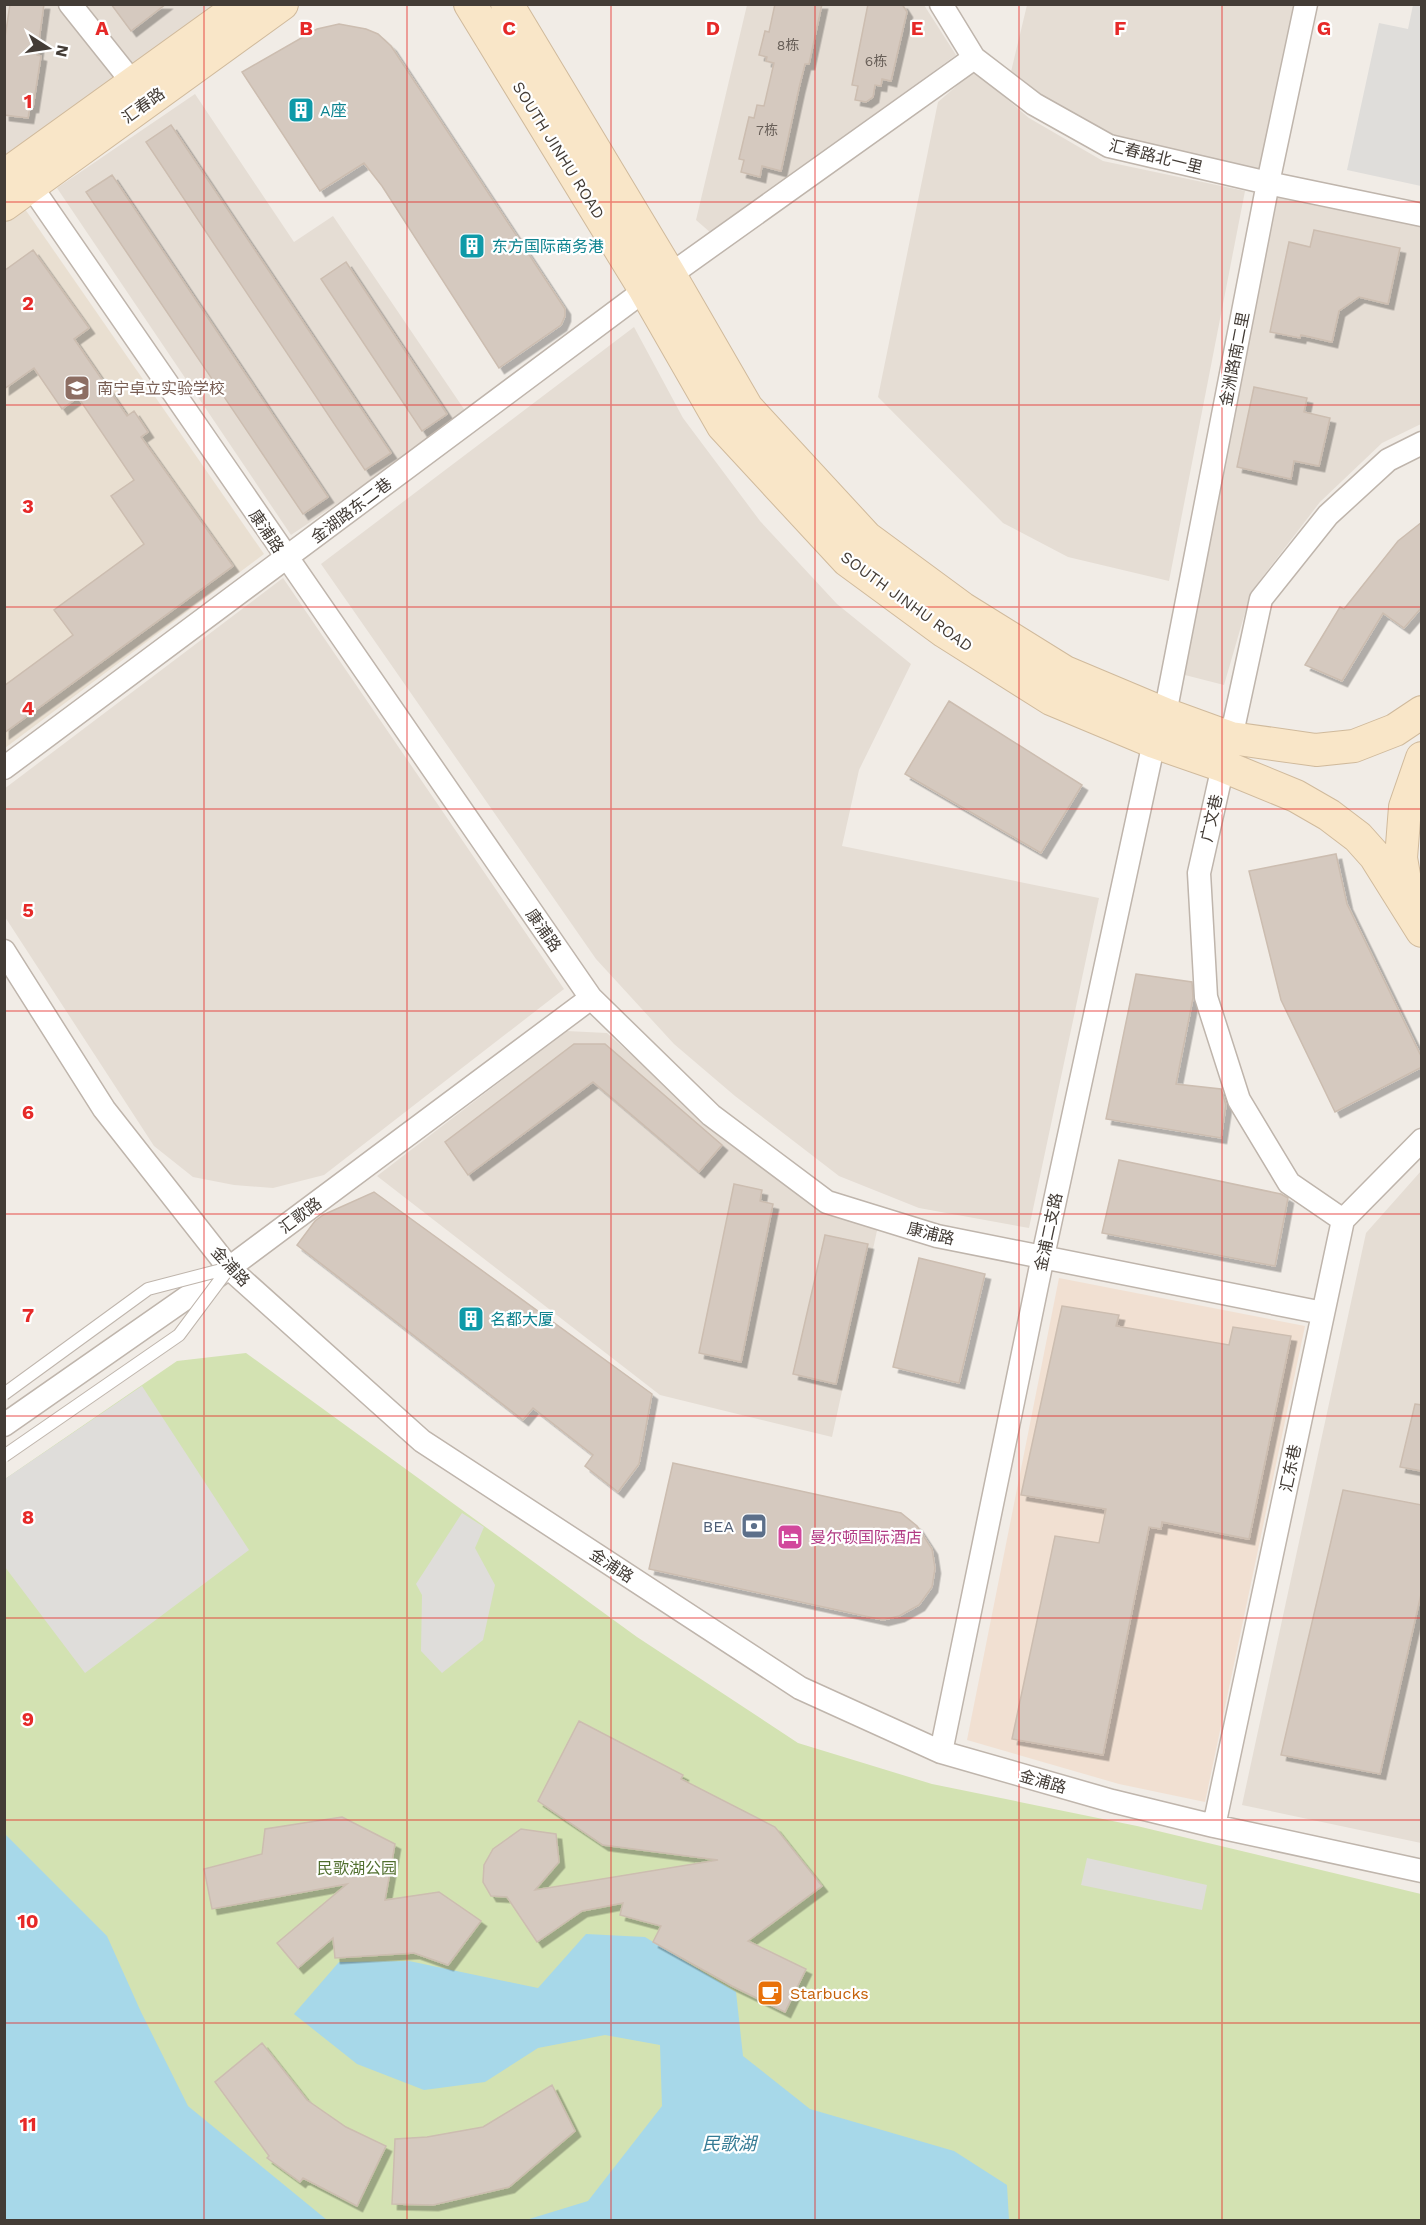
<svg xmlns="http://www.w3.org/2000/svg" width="1426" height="2225" font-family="'Work Sans','Noto Sans SC',sans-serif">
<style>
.residential{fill:#e5ddd4}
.commercial{fill:#f1e0d2}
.education{fill:#e9dfd1}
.green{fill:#d3e2b2}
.parking{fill:#dfddda}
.water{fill:#a7d8e9}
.building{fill:#d5c9bf;stroke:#ccbdb0;stroke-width:1.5;filter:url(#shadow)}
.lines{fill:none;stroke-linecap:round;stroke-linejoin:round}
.minor-casing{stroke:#bfb5ac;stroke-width:25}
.secondary-casing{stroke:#d0ba9c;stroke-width:34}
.minor{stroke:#fff;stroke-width:22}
.secondary{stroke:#f9e6c8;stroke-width:32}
.service-bridge-casing{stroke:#bfb5ac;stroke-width:14;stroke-linecap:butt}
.service-bridge{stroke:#fff;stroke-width:12}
.grid{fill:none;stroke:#e62928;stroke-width:1.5;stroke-opacity:0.55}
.labels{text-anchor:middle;stroke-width:4.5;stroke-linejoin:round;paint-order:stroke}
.number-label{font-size:14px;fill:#685f58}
.street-label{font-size:16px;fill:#433c36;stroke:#fff}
.culture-label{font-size:16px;fill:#0d838f;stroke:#fff;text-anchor:start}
.education-label{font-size:16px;fill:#785e54;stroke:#fff;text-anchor:start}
.service-label{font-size:16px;fill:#4e5e75;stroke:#fff;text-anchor:end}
.hotel-label{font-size:16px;fill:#b23c85;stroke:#fff;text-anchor:start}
.park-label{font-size:16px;fill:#516f2f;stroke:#fff}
.food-label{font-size:16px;fill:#c56008;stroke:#fff;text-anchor:start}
.water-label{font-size:18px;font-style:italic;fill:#357b95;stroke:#fff}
.grid-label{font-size:20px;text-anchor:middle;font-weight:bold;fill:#e62928;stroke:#fff;stroke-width:4.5;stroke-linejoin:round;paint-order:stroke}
</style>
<defs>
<filter id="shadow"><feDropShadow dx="5.5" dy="5.5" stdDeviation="0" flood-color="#0004"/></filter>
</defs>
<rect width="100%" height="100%" fill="#f1ece6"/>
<path class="residential" d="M5 5H217L5 155Z
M747 5H924L956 55 711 233 696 220Z
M1027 5H1297L1259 172 1115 138 1045 102 1010 76Z
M974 71 1029 118 1103 161 1245 191 1169 581 1068 557 1003 523 878 397 938 102Z
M195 94 294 242 333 216 468 415 291 535 57 188Z
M1277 197 1421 227V424L1382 443 1320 502 1251 592 1224 685 1181 674Z
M634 327 683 418 760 521 837 604 911 664 859 770 842 846 1099 898 1029 1228 919 1208 839 1176 735 1096 674 1044 596 959 321 564Z
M283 578 564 989 324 1175 273 1188 234 1185 193 1177 154 1146 5 917 4 789Z
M566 1031 607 1033 725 1138 823 1212 878 1226 832 1437 660 1395 377 1176Z
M1421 1171V1843L1242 1805 1366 1233Z"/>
<path class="commercial" d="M1059 1278 1305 1326 1205 1802 1119 1784 967 1740Z"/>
<path class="education" d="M25 209 264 554 5 748 4 223Z"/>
<path class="green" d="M246 1353 637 1637 798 1743 932 1784 1137 1826 1421 1894V2220H5V1479L177 1361Z"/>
<path class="parking" d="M1413 5H1422L1421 186 1347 170 1379 23 1408 29Z
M142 1386 249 1550 85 1673 5 1567V1479Z
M462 1513 484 1527 475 1548 495 1585 483 1640 442 1673 421 1651 422 1595 416 1584Z
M1087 1858 1207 1885 1202 1910 1081 1885Z"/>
<path class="water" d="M4 1833 107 1936 141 2012 188 2106 327 2220H5Z
M586 1934 645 1937 736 1992 743 2056 810 2109 954 2151 1007 2185 1009 2220H526L588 2201 662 2106 660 2045 605 2035 538 2048 485 2082 424 2090 357 2064 294 2014 339 1962 409 1961 538 1988Z"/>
<path class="building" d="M10 4H44L37 55 41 56 33 107H30L28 118 4 115V44Z
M111 4H166L131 31Z
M775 4H822L809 64H805L799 88 781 171 762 166 760 177 741 172 744 160 739 159 749 117 754 118 757 105 764 106 774 63 766 61 767 57 759 55 765 31 769 32Z
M868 4H902L907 12 891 81 882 79 881 86 875 85 873 97 866 102 855 100 858 86 852 85Z
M339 24 366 29 378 34 391 46 565 309V316L561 325 499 368 382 186 364 163 320 191 242 72 317 29Z
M171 125 391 453 365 470 146 142Z
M112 175 328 497 303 514 86 192Z
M1314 230 1400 248 1388 304 1359 297 1339 311 1332 342 1301 335 1300 338 1270 332 1289 242 1310 247Z
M33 250 89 328 74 339 127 416 134 411 148 432 141 437 233 566 4 733V686L73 635 54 610 144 544 111 496 134 480 78 397 62 409 34 368 4 389V271Z
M346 262 447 414 422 431 321 279Z
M1254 387 1307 398 1304 412 1330 418 1319 466 1294 461 1291 479 1237 467Z
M1422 522V607L1404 628 1383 613 1342 681 1305 665 1340 607 1344 609 1398 541Z
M949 701 1082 785 1041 853 905 774Z
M1336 854 1347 904 1422 1058V1067L1335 1112 1281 1000 1249 871Z
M1136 974 1192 982 1193 998 1176 1084 1221 1089 1226 1105 1221 1138 1106 1119Z
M574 1044H605L722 1145 699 1172 593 1082 468 1175 445 1142Z
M1119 1160 1281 1194 1288 1198 1275 1266 1102 1233Z
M734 1184 762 1190 760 1201 773 1204 741 1362 699 1353Z
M374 1192 652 1394 639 1464 618 1492 585 1466 593 1455 533 1408 523 1420 297 1245 315 1221 323 1215Z
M825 1235 868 1244 836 1384 793 1374Z
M919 1258 985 1274 959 1383 893 1367Z
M1062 1306 1119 1315 1116 1326 1229 1345 1233 1327 1291 1336 1249 1539 1162 1522 1161 1529 1149 1527 1103 1755 1012 1739 1055 1536 1099 1543 1106 1509 1021 1495Z
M1415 1404 1422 1405V1471L1400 1467Z
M673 1463 901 1513 917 1526 932 1549 935 1568 932 1587 919 1605 899 1616 883 1620 649 1569Z
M1343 1490 1422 1505V1590L1380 1774 1281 1755Z
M579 1721 683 1775 681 1779 775 1827 822 1886 748 1941 806 1969 785 2012 732 1986 653 1942 661 1926 620 1915 623 1903 582 1911 537 1942 507 1897 491 1896 483 1882 484 1865 493 1849 521 1829 556 1834 559 1862 535 1890 718 1860 603 1845 538 1801Z
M342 1817 395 1844 385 1900 439 1892 481 1921 448 1965 414 1953 335 1958 333 1938 298 1968 277 1943 347 1884 212 1909 204 1869 262 1854 265 1829Z
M262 2043 307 2100 346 2127 386 2146 357 2206 303 2178 300 2182 267 2158 269 2156 215 2082Z
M552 2085 575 2131 509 2187 433 2205 392 2204 395 2139 427 2137 483 2127Z"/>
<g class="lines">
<g class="minor-casing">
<path id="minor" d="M70 4 133 83
M941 4 974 58 1034 104 1109 146 1268 183 1422 215
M31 186 591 998 711 1115 827 1202 937 1236 1323 1313
M4 768 645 290 670 275 974 58
M4 951 104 1109 229 1268 422 1441 800 1688 941 1752 1112 1801 1214 1826 1422 1871
M1343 1220 1289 1183 1239 1100 1206 997 1199 873 1223 766 1231 738 1261 599 1328 515 1388 460 1422 443
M4 1425 229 1268 591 998
M941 1752 1043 1256 1154 742 1165 714 1268 183 1306 4
M1214 1826 1343 1220 1422 1140"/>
</g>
<g class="secondary-casing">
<path id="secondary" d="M470 4 645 290 723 426 847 560 945 632 1051 699 1154 742 1223 766 1296 796 1329 815 1358 837 1375 856 1422 931
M507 4 670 275 747 408 867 538 962 608 1065 672 1165 714 1231 738 1316 750 1354 746 1395 730 1422 712
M4 176 243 4
M4 205 282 4
M1408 898 1401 858 1405 807 1422 758"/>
</g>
<use href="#minor" class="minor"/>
<use href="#secondary" class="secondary"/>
<g class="service-bridge-casing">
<path id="service-bridge" d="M4 1394 148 1289 229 1268 179 1335 4 1456"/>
</g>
<use href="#service-bridge" class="service-bridge"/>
</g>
<path class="grid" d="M204 4V2220M407 4V2220M611 4V2220M815 4V2220M1019 4V2220M1222 4V2220M4 202H1422M4 405H1422M4 607H1422M4 809H1422M4 1011H1422M4 1214H1422M4 1416H1422M4 1618H1422M4 1820H1422M4 2023H1422"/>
<defs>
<g id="building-square" transform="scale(1.35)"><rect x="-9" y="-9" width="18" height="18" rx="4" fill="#0f9aa8" stroke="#fff"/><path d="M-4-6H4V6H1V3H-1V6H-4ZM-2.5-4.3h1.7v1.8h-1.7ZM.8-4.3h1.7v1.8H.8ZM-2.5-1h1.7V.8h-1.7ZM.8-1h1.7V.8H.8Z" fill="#fff"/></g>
<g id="school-square" transform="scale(1.35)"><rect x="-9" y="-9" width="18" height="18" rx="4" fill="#8d6e63" stroke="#fff"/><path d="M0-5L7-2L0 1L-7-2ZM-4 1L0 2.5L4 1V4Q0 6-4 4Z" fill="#fff"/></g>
<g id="bank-square" transform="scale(1.35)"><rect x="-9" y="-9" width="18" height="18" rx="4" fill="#5c6f8a" stroke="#fff"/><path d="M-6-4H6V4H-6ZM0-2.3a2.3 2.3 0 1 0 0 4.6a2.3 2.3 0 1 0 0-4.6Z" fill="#fff"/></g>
<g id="hotel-square" transform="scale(1.35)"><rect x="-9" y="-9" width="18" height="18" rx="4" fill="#d1479c" stroke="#fff"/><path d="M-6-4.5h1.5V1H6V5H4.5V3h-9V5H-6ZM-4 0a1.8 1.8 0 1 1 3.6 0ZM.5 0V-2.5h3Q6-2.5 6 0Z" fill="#fff"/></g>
<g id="cafe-square" transform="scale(1.35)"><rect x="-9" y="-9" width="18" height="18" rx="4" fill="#e8710a" stroke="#fff"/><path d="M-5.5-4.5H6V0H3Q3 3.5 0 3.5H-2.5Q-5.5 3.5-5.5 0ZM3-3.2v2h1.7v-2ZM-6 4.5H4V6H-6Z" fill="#fff"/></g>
</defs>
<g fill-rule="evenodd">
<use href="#building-square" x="301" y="110"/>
<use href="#building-square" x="472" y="246"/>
<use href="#school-square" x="77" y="388"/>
<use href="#building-square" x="471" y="1319"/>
<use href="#bank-square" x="754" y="1526"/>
<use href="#hotel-square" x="790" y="1537"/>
<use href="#cafe-square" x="770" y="1993"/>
</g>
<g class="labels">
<g class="number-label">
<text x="788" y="50">8栋</text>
<text x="876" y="66">6栋</text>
<text x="767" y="135">7栋</text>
</g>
<g class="street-label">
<text transform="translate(143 105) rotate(-36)" y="6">汇春路</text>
<text transform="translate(559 150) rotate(58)" y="6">SOUTH JINHU ROAD</text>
<text transform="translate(1156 156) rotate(14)" y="6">汇春路北一里</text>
<text transform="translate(1234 359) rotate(-79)" y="6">金洲路南二里</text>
<text transform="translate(351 510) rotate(-37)" y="6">金湖路东二巷</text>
<text transform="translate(267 531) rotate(56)" y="6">康浦路</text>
<text transform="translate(907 601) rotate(36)" y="6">SOUTH JINHU ROAD</text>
<text transform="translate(1211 818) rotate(-77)" y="6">广文巷</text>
<text transform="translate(544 930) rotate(55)" y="6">康浦路</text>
<text transform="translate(300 1215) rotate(-37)" y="6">汇歌路</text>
<text transform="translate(1048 1232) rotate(-78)" y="6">金浦二支路</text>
<text transform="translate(931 1233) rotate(14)" y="6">康浦路</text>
<text transform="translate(231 1266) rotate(47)" y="6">金浦路</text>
<text transform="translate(1290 1468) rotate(-78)" y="6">汇东巷</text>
<text transform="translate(612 1565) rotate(33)" y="6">金浦路</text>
<text transform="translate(1043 1781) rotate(16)" y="6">金浦路</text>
</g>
<g class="culture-label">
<text x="320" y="116">A座</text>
<text x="492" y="252">东方国际商务港</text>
<text x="490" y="1325">名都大厦</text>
</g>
<g class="education-label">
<text x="97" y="394">南宁卓立实验学校</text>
</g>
<g class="service-label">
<text x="734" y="1532">BEA</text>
</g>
<g class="hotel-label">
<text x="810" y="1543">曼尔顿国际酒店</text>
</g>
<g class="park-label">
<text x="357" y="1874">民歌湖公园</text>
</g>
<g class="food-label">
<text x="790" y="1999">Starbucks</text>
</g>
<g class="water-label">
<text x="729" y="2150">民歌湖</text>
</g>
</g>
<g class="grid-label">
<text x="102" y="35">A</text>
<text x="306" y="35">B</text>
<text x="509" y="35">C</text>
<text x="713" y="35">D</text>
<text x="917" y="35">E</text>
<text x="1120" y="35">F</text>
<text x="1324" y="35">G</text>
<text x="28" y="108">1</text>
<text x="28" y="310">2</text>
<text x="28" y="513">3</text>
<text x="28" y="715">4</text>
<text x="28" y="917">5</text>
<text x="28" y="1119">6</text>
<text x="28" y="1322">7</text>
<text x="28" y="1524">8</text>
<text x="28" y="1726">9</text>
<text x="28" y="1928">10</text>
<text x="28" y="2131">11</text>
</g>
<rect width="1426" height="2225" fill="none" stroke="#433c36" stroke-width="12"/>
<g transform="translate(48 48) rotate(102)" stroke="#ffffff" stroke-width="4.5" paint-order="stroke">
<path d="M0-4.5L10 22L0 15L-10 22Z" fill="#433c36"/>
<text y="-9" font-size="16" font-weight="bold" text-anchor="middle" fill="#433c36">N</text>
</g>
</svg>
